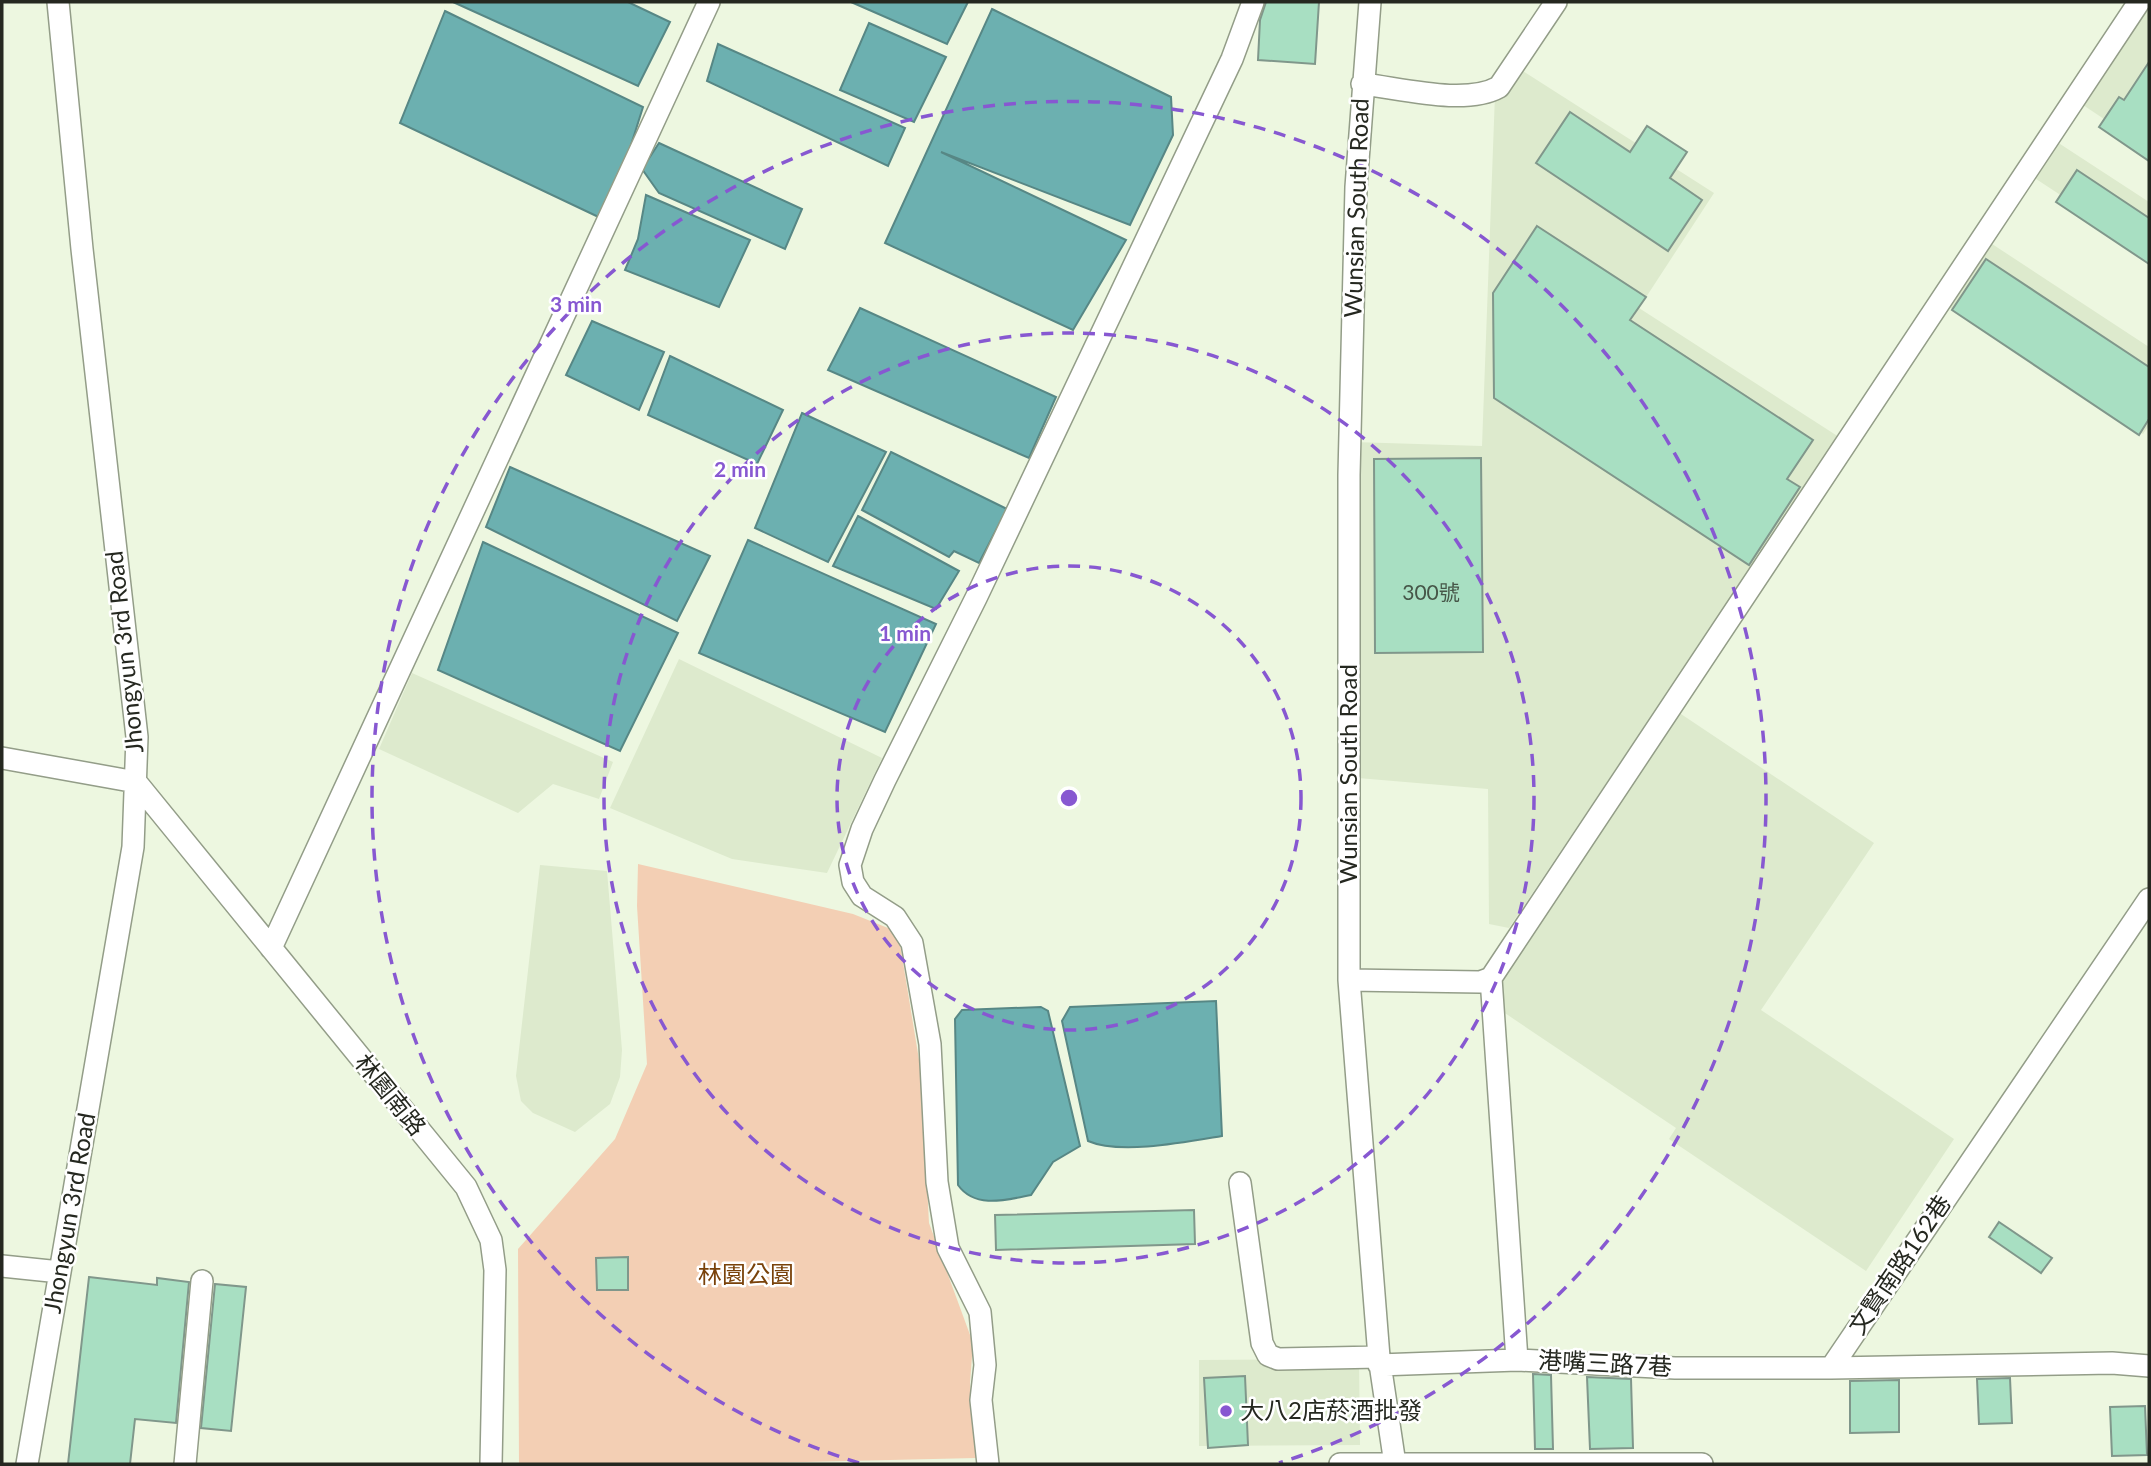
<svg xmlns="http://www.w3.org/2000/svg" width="2151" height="1466" font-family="Lato,'Noto Sans TC',sans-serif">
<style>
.built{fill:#ddeacd}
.green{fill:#f3cfb4}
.water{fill:#6cb0b0;stroke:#578785;stroke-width:2}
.building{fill:#a8dfc2;stroke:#80978b;stroke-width:2}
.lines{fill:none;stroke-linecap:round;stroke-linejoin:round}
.minor-casing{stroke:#939d88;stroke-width:24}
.minor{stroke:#fff;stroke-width:21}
.ring{fill:none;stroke:#8758d1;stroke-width:3.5;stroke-dasharray:12 9}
.poi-dot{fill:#8758d1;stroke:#fff;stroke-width:2.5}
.labels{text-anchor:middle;stroke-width:5;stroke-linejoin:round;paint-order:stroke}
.number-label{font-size:21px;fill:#465648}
.street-label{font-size:24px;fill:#252820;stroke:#fff}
.park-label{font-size:24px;fill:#79420a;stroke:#fff}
.poi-label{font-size:24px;fill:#252820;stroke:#fff;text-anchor:start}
.centre{fill:#8758d1;stroke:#fff;stroke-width:3.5}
.ring-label{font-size:21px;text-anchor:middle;font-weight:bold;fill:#8758d1;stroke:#fff;stroke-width:5;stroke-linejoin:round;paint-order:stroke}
</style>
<rect width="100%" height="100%" fill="#edf7e0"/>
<path class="built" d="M2149 7V149L2083 105Z
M1515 66 1714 193 1639 308 1839 437 1509 928 1489 924 1488 789 1346 777 1353 442 1482 446 1495 94Z
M2057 142 2149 202V253L2033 177Z
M1986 240 2149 347V425L2143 434 1944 304Z
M679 659 882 758 827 873 732 859 610 808Z
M412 673 613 762 599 799 553 784 518 813 379 749Z
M1675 710 1874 843 1761 1010 1954 1139 1866 1271 1669 1139 1676 1128 1481 997Z
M540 865 607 871 622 1050 620 1077 610 1104 575 1132 533 1113 521 1101 516 1076Z
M1359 1359 1360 1445 1199 1446V1360Z"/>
<path class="green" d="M638 864 853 914 898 932 921 1072 929 1223 973 1343 970 1383 976 1458 717 1464H519L518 1249 615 1139 647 1064 637 906Z"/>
<path class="water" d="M453 2H628L670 22 638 86Z
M851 2H968L947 44Z
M992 9 1171 97 1173 135 1130 225 941 152 1126 240 1073 330 885 243Z
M445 11 643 107 607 221 400 123Z
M869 23 946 57 914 122 840 90Z
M718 44 905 128 888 166 707 81Z
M659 143 802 209 785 249 659 193 642 169Z
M646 195 750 240 719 307 625 270 638 239Z
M860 308 1056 397 1029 458 828 370Z
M592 321 664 352 639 410 566 375Z
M670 356 783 410 757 464 648 415Z
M802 413 886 452 828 562 755 528Z
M891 452 1007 509 979 563 954 551 949 557 862 510Z
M510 467 710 556 677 621 486 527Z
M858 516 959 571 936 609 833 566Z
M748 540 936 624 885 732 699 653Z
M483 542 678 633 620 751 438 670Z
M1216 1001 1222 1136C1186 1142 1120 1155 1088 1141L1062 1021 1070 1007Z
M1041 1007 1048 1011 1080 1146 1053 1162 1031 1195C1006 1200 975 1209 958 1185L955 1019 962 1010Z"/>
<path class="building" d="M1266 2H1319L1315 64 1258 60 1260 20Z
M2149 62V161L2099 127 2119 97 2124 100Z
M1570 112 1630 152 1647 126 1687 152 1670 178 1702 200 1668 251 1536 163Z
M2077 170 2149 218V264L2056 202Z
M1537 226 1646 297 1630 320 1813 440 1787 479 1800 487 1749 565 1494 398 1493 293Z
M1986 259 2149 367V419L2139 435 1952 310Z
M1481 458 1483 652 1375 653 1374 459Z
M1194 1210 1195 1244 996 1250 995 1215Z
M1999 1222 2052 1258 2041 1273 1989 1237Z
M628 1257V1290H597L596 1258Z
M89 1277 157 1285V1278L189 1282 176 1423 135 1419 130 1464H68Z
M215 1284 246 1287 231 1431 201 1428Z
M1533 1374 1551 1375 1553 1449H1535Z
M1245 1376 1248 1445 1208 1448 1204 1378Z
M1587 1377 1631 1379 1633 1448 1590 1449Z
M2010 1378 2012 1423 1979 1424 1977 1379Z
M1899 1380V1432L1850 1433V1381Z
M2145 1406 2147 1455 2112 1456 2110 1407Z"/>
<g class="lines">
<g class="minor-casing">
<path id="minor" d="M1370 2 1356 187 1349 475V980L1379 1357 1395 1464
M1362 84C1400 88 1465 106 1499 87L1556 2
M2 758 136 782 466 1187 491 1240 495 1270 491 1464
M271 948 709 2
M1491 978 1517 1360
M1349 980 1480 982 1491 978 2139 2
M1240 1183 1262 1343 1268 1355 1278 1359 1379 1357
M2 1266 60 1272
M1379 1365 1517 1360 1675 1368H1831L2112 1363 2149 1366
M1831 1368 2149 899
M27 1464 133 847 137 737 82 249 58 2
M185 1464 202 1281
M988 1464 981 1400 985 1365 980 1312 948 1248 937 1182 930 1044 912 943 895 917 862 896 853 882 850 865 862 829 885 780 976 598 1232 59 1253 2
M1340 1464H1702"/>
</g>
<use href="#minor" class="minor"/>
</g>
<g class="ring">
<circle cx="1069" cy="798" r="232"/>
<circle cx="1069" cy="798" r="465"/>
<path d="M859 1463A697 697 0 1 1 1279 1463"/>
</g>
<circle class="poi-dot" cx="1226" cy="1411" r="7"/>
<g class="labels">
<g class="number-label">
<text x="1431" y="600">300號</text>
</g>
<g class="street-label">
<text transform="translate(1357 208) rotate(-88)" y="8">Wunsian South Road</text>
<text transform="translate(125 652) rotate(-96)" y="8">Jhongyun 3rd Road</text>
<text transform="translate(1349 774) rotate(-90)" y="8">Wunsian South Road</text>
<text transform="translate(390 1095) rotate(51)" y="8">林園南路</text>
<text transform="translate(70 1213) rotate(-80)" y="8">Jhongyun 3rd Road</text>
<text transform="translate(1900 1265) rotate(-56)" y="8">文賢南路162巷</text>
<text transform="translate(1605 1364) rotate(3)" y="8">港嘴三路7巷</text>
</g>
<g class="park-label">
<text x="746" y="1283">林園公園</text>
</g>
<g class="poi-label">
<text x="1240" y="1419">大八2店菸酒批發</text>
</g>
</g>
<circle cx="1069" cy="798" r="10" class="centre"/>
<g class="ring-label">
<text x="576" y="312">3 min</text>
<text x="740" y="477">2 min</text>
<text x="905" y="641">1 min</text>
</g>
<rect width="2151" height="1466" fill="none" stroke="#252820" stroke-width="7"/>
</svg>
